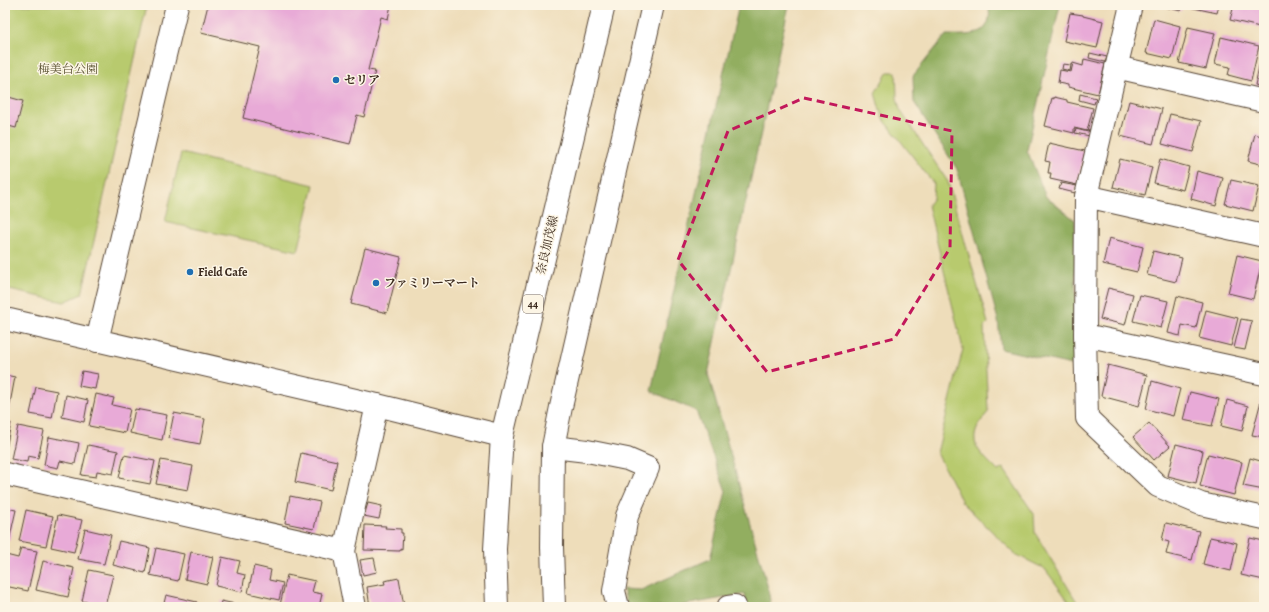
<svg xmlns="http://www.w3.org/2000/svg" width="1269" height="612" font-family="Alegreya,'Noto Serif JP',serif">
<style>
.green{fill:#b8ca6e;stroke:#7a7a46}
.forest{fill:#92ae61;stroke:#666c40}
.building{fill:#e8aad7}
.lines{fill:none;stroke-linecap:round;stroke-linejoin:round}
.street-casing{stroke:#564535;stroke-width:24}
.secondary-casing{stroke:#564535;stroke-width:24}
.primary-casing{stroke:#564535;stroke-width:24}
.street{stroke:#fff;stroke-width:22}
.secondary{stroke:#fff;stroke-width:22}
.primary{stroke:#fff;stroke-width:22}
.marked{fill:none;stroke:#c2185b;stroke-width:3;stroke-dasharray:8 5;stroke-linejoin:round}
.poi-dot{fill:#1f6fb2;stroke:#fcf5e5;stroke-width:1.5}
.labels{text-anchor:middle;stroke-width:3;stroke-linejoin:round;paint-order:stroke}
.shield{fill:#fcf5e5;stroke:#75675a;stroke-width:1}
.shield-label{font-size:11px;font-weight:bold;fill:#3b2a1e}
.park-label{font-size:12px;fill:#5a5232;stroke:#fcf5e5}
.poi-label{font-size:12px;font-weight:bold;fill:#3b2a1e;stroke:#fcf5e5;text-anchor:start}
.street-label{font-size:12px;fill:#3b2a1e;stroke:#fcf5e5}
</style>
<rect width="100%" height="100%" fill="#fcf5e5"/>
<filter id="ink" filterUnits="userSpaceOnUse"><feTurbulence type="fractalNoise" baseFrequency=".025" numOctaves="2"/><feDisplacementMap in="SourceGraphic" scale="8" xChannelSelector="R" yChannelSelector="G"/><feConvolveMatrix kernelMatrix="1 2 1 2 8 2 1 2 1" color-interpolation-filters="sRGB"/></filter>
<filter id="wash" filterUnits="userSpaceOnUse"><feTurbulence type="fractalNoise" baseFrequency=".012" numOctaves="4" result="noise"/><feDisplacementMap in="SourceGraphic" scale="16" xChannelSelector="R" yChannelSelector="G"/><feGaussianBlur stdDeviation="0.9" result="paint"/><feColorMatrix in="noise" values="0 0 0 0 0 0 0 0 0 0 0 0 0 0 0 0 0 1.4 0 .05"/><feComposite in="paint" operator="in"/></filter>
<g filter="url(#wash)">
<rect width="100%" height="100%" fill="#eeddba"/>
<path class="green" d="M5 5H147L82 294 64 302 5 289Z
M888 72H896L897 98 900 110 948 182 988 323 984 327 988 412C964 441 976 449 998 471L1003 468 1034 514 1035 533 1080 607H1073L1045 569 1015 554 962 502 937 453 963 349 928 205 933 198 934 184 882 117 875 93Z
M181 153 314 185 298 251 165 222Z"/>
<path class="forest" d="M739 5H789L708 374 768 588 771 607H747L745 594 673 607H632L627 604 623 589 641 590 710 559 726 491 696 411 651 391Z
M988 5H1060L1027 150 1046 197 1075 220 1076 366 1001 349 998 320 957 169 914 102 913 76 946 35C961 35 987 38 989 18 990 14 989 9 988 5Z"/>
<g id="blocks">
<path class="building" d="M208 5H391L388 19 381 17 368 70 375 71 364 117 357 115 350 144 243 118 260 47 201 33Z
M1157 5H1183L1181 11Z
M1189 5H1219L1217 13 1189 7Z
M1234 5H1264V28L1230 20Z
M1070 13 1083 15V16L1103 21 1097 48 1064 41Z
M1154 19 1180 26 1172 59 1146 53Z
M1188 27 1215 33 1206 69 1179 63Z
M1221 37 1259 46 1251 81 1228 75 1230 67 1215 64Z
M1263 49H1264V87L1255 85Z
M1090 53 1107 57 1105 62 1089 58Z
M1084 59 1105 64 1098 94 1068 87V85L1058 83 1060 70 1071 72 1073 63 1083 66Z
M1063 64 1071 65 1070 71 1062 69Z
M1080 94 1096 98 1094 104 1079 100Z
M5 96 23 101 16 128 5 125Z
M1054 97 1067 100V102L1093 108 1087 131 1074 128V133L1045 126 1052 98 1054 99Z
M1129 101 1162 109 1153 144 1120 136Z
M1170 114 1201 121 1193 152 1162 144Z
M1076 129 1088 132 1089 129 1091 130 1090 136 1075 133Z
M1255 134 1264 137V165L1248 161Z
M1049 143 1085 151 1077 185 1050 179 1051 173H1048L1050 162 1045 161Z
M1120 159 1152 167 1145 195 1113 187Z
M1160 159 1189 167 1183 190 1154 183Z
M1197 171 1223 178 1216 206 1191 199Z
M1231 180 1259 186 1253 211 1225 204Z
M1061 183 1077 186 1075 193 1059 189Z
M1109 238 1143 247 1137 272 1103 264Z
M365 248 401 257 387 313 351 304Z
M1153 251 1182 258 1176 282 1147 275Z
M1237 255 1262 261 1253 299 1228 293Z
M1108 288 1133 294 1125 325 1100 319Z
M1140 295 1168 301 1161 328 1133 321Z
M1177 296 1202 302 1196 328 1182 325 1180 336 1168 333Z
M1206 310 1238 318 1231 346 1199 338Z
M1241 319 1252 321 1245 350 1234 348Z
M1108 365 1147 375 1139 406 1101 396Z
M82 371 98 374 95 389 79 386Z
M5 375 15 377 9 409 5 408Z
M1152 381 1180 389 1173 416 1146 409Z
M36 387 57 391 52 418 30 414Z
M1190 392 1219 399 1212 426 1183 420Z
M96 394 114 398 112 405 130 409 125 433 89 426Z
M66 395 88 400 84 422 62 417Z
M1227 400 1248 406 1242 431 1221 426Z
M1261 401 1264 402V437L1252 435Z
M135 409 167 415 162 440 130 433Z
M174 413 205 419 200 444 169 438Z
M5 422 11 423 6 449H5Z
M1149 423 1170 446 1154 460 1133 437Z
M18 426 44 431 38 458 28 456 27 462 11 459Z
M49 437 79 443 75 464 60 461 58 468 44 465Z
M1176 444 1203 451 1196 483 1168 476Z
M88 445 118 451 113 474 97 471 96 477 81 475Z
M301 453 337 461 331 490 295 482Z
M1208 454 1242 462 1234 495 1200 486Z
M124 455 155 461 150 484 119 478Z
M1250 458 1264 462V490L1243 486Z
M161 460 193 466 188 490 156 484Z
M290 496 320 502 314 529 285 523Z
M368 503 382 506 379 519 364 516Z
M5 508 16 510 9 541 5 540Z
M26 510 53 516 46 546 19 541Z
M58 515 82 520 74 552 51 547Z
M1166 523 1199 531 1192 560 1166 554 1169 542 1162 540Z
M365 525 386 526 385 528 401 529V533H403L402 549 400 548V551L364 550Z
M85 529 111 535 104 564 78 559Z
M1210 537 1237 543 1231 571 1203 564Z
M1250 538 1264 541V580L1241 575Z
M119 541 150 548 145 573 113 565Z
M21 548 37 551 28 591 5 586 7 578H5L6 555 18 558Z
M156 548 184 554 178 581 150 575Z
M191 552 213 557 207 584 185 579Z
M222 557 240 561 237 573 245 575 242 592 216 586Z
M374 558 377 572 363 575 360 560Z
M43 561 74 568 68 597 36 590Z
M254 566 271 570 269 580 283 583 279 600 248 593Z
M89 570 113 575 105 606 82 601Z
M287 575 315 581 312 592 322 594 319 607H287L280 605Z
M399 578 404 606 396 607H370L367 587 385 584 384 581Z
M166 595 197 602 196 607H163Z
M221 601 245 606 244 607H220Z"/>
</g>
</g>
<g filter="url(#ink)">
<use href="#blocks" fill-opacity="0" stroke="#564535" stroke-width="1"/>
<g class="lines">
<g class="street-casing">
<path id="street" d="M1131 5 1086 196 1085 335 1087 418 1158 486 1201 504 1264 518
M1116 67 1264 101
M1086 196 1264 236
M1085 335 1264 374
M553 447 587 451 627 459 648 468 627 516 614 591 618 607
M5 474 344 551
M355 607 344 551 377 405
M728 607 735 606V607"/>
</g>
<g class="secondary-casing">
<path id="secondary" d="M5 319 377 405 502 436
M97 341 177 5"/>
</g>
<g class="primary-casing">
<path id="primary" d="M497 607 495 549 502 436 604 5
M554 607 552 547 553 447 561 407 653 5"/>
</g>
<use href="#street" class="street"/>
<use href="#secondary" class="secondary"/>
<use href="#primary" class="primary"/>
</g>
</g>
<path class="marked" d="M804 98 952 131 950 248 894 339 767 372 678 260 728 131Z"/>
<g class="poi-dot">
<circle cx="336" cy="80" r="4"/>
<circle cx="190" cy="272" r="4"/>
<circle cx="376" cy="283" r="4"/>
</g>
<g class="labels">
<rect class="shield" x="523" y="295" width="20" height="18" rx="3"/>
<g class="shield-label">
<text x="533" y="308">44</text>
</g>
<g class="park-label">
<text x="68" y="73">梅美台公園</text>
</g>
<g class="poi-label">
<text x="344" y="84">セリア</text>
<text x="198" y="276">Field Cafe</text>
<text x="384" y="287">ファミリーマート</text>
</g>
<g class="street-label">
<text transform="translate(547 245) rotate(-77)" y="4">奈良加茂線</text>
</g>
</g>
<rect width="1269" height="612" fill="none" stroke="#fcf5e5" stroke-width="20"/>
</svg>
